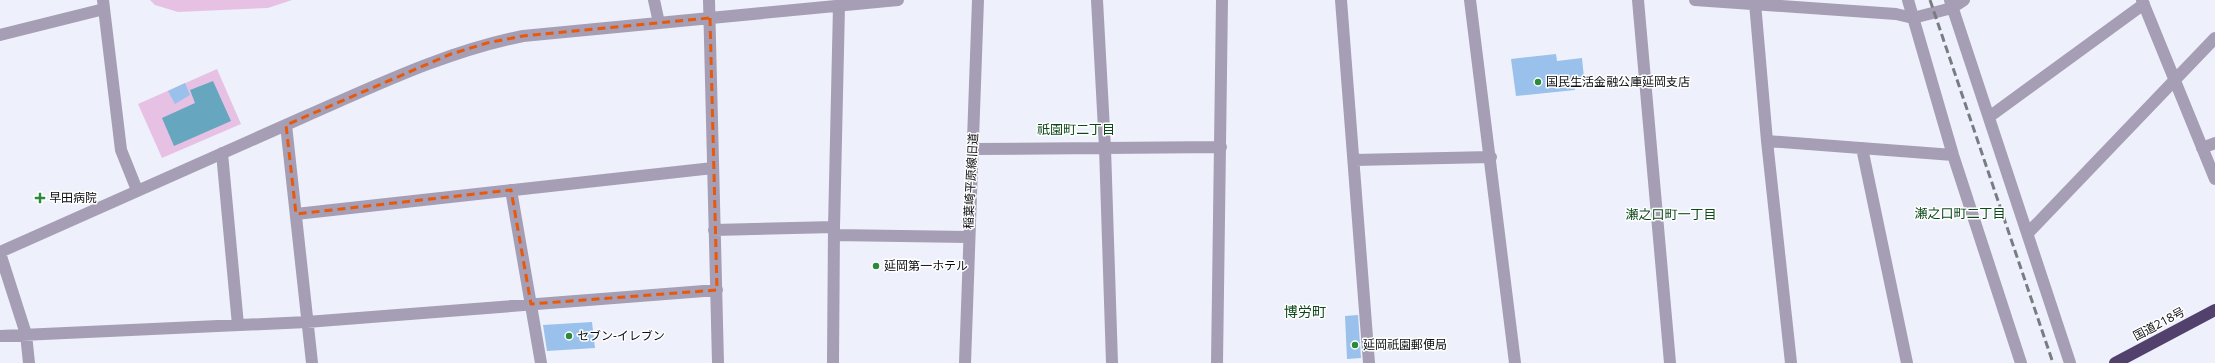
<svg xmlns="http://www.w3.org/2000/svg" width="2215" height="363" font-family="'Open Sans','Noto Sans JP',sans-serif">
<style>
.green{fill:#e7c1e4}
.water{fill:#66a6be}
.building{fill:#99c1eb}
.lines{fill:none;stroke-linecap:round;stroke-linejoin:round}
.minor{stroke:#a69eb4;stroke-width:12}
.highway{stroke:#53416d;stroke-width:12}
.rail{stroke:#7a7c83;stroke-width:3;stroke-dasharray:8 4;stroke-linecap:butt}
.marked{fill:none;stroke:#e8590c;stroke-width:3;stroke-dasharray:8 5;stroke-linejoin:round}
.poi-dot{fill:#2c8a3c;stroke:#fff;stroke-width:1.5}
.labels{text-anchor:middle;stroke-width:3;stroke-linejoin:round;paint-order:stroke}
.poi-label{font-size:12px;fill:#0c0d10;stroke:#fff;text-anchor:start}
.street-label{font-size:12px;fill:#0c0d10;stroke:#fff}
.neighbourhood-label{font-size:13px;fill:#0c4a19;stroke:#fff}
.quarter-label{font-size:14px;fill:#0c4a19;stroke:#fff}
</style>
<rect width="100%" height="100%" fill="#eef1fb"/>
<path class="green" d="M150 0H292L268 8 178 12 155 5Z
M217 69 241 124 162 158 138 104Z"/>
<path class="water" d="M213 81 231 121 174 146 162 118 195 103 190 90Z"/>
<path class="building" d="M1556 54 1557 61 1582 58 1584 78 1574 79 1575 90 1516 96 1511 59Z
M185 83 190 95 175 104 168 91Z
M1358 315 1361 358 1347 359 1345 316Z
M592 322 595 348 547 351 543 325Z"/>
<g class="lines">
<path class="minor" d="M103 0 121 150 137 190
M654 0 659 23
M709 0 718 363
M1097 0 1105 148 1112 363
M1341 0 1369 363
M1470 0 1515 363
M1638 0 1670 363
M1695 0 1896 14 1913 18 1952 8 1964 0
M1908 0 1953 155 2021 363
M1950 0 2070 363
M2142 0 2215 179
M1755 3 1767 141 1791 363
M0 35 104 9
M1989 117 2144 4
M286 125 312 363
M1767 141 1953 155
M1862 148 1907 363
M2202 148 2215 143
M973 149 1221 147
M222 153 238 325
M1354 160 1491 157
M511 190 541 363
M296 214 713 168
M714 230 834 227
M2028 233 2215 38
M834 235 968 237
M0 252C102 206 204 161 306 116 377 85 447 51 523 36L898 0
M0 253 26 334 29 363
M0 336 307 322 717 290
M833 363 834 227 839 6
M965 363 978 0
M1217 363 1222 0"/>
<path class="highway" d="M2115 363 2215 310"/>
<path class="rail" d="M1930 0 2053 363"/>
</g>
<path class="marked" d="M710 18 717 290 531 304 511 190 296 214 286 125 451 54 487 43 523 36Z"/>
<g class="poi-dot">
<circle cx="1538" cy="82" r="4"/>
<path d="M38 192h4v4h4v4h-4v4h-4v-4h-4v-4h4z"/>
<circle cx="876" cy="266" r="4"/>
<circle cx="569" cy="336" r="4"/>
<circle cx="1355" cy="345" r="4"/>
</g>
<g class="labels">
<g class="poi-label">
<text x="1546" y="86">国民生活金融公庫延岡支店</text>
<text x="49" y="202">早田病院</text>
<text x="884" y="270">延岡第一ホテル</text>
<text x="577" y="340">セブン-イレブン</text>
<text x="1363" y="349">延岡祇園郵便局</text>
</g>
<g class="street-label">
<text transform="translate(971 181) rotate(-87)" y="4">稲葉崎平原線旧道</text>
<text transform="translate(2159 324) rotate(-28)" y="4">国道218号</text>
</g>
<g class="neighbourhood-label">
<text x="1076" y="134">祇園町二丁目</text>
<text x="1960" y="218">瀬之口町二丁目</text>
<text x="1671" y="219">瀬之口町一丁目</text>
</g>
<g class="quarter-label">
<text x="1305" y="317">博労町</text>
</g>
</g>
</svg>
